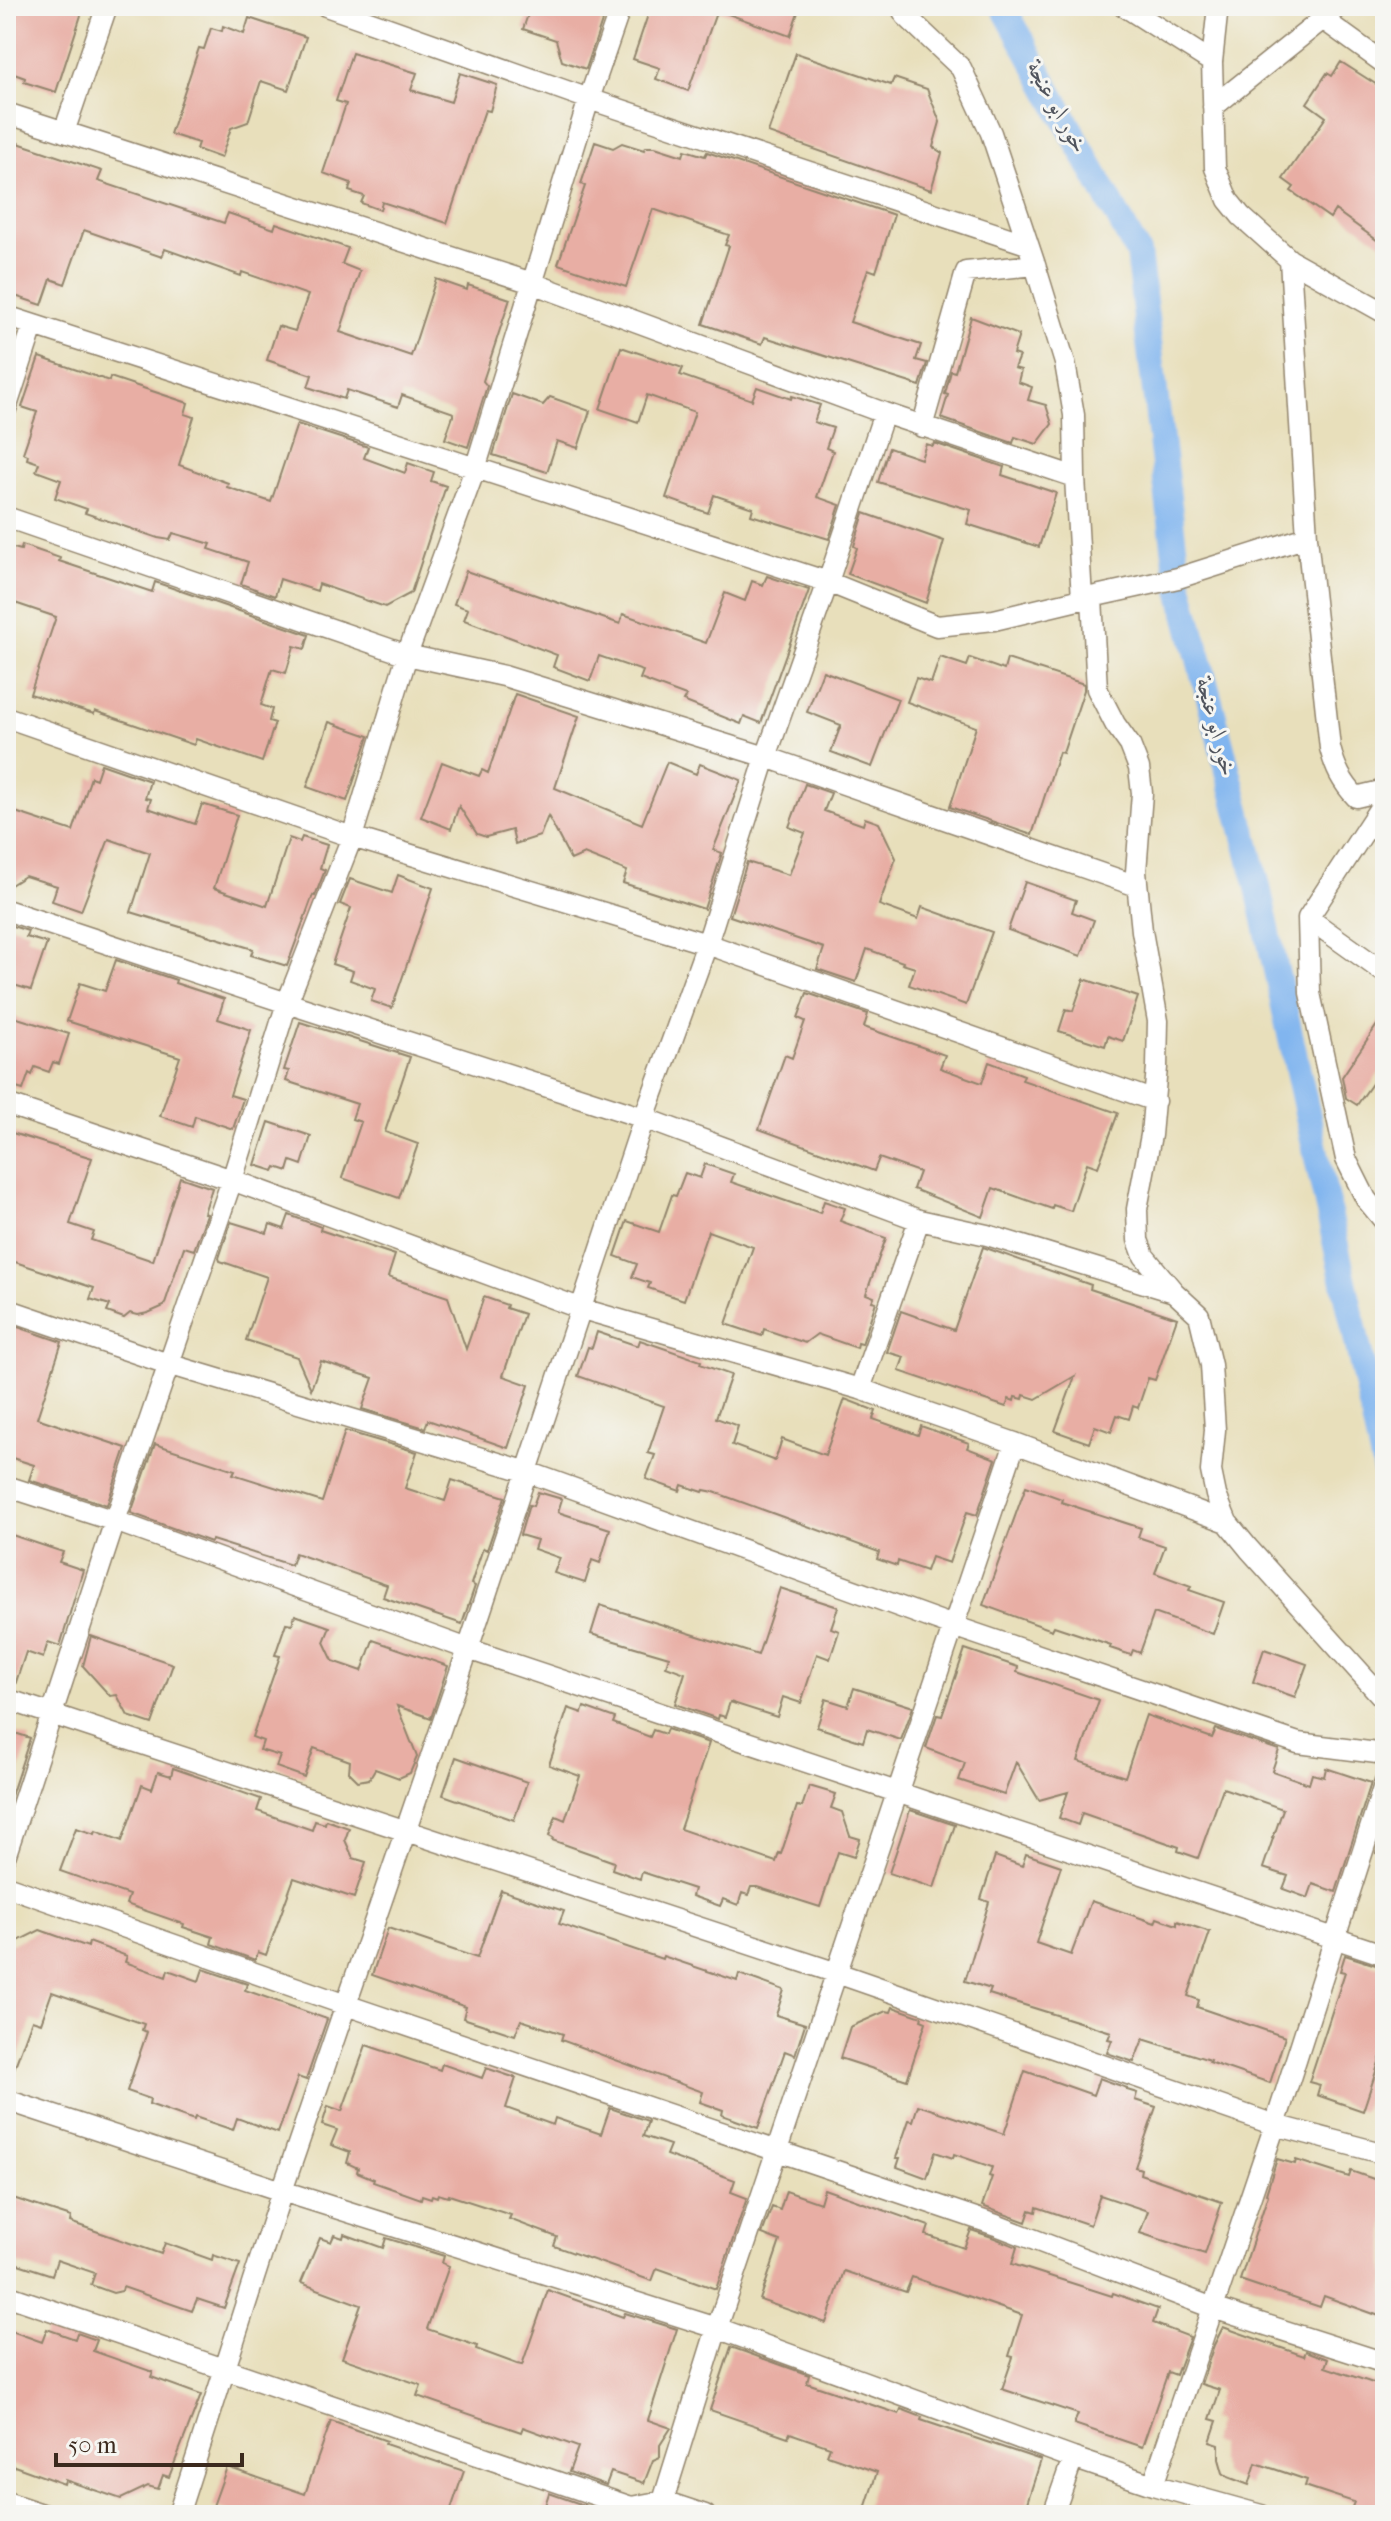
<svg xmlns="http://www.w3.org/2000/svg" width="1391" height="2521" font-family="'IM FELL French Canon',Amiri,serif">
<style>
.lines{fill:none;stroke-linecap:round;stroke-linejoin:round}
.canal{stroke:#81b5ef;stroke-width:26}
.building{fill:#e8aea4}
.minor-casing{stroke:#92846c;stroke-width:23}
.minor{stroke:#fff;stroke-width:20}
.labels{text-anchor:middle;stroke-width:6;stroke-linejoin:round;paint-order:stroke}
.water-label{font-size:24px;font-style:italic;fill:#50545d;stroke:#f6f6f2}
</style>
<rect width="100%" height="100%" fill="#f6f6f2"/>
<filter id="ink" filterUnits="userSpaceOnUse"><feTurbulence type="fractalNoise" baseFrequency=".0125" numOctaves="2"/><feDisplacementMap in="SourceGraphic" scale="16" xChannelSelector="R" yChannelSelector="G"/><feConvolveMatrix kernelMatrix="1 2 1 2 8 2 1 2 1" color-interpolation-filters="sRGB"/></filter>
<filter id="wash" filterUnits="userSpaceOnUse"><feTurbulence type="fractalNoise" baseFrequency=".006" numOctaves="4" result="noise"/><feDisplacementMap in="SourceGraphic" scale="32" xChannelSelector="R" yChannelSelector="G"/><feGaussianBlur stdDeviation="1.8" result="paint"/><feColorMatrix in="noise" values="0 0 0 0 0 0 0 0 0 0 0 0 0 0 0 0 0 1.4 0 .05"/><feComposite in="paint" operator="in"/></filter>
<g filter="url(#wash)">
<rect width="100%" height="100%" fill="#e8dfbb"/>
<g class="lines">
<path class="canal" d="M1003 6 1138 253 1178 578 1257 883 1385 1470"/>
</g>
<g id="blocks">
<path class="building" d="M14 6H84L56 92 24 82 25 78 6 71V32Z
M531 6H607L586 69 562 61 556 40 523 29Z
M651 6H800L790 36 717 10 688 91 656 79 660 68 633 59Z
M249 18 306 37 288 90 261 81 248 122 231 128 221 158 196 149 198 143 170 134 199 48 204 49 211 28 222 31 223 26 244 34Z
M352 53 417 73 411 90 451 102 460 73 497 85 490 111 485 110 447 223 382 202 380 210 361 203 364 196 349 191 351 183 323 173 346 104 336 101Z
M796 53 891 85 894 78 927 89 940 122 933 147 942 153 931 190 768 133Z
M1341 62 1385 90V246L1335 210 1330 218 1291 191 1294 187 1283 179 1326 117 1307 103 1327 73 1332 76Z
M6 139 102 171 98 181 224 223 228 213 274 229 276 223 348 248 342 264 360 271 340 332 411 356 436 279 467 290 468 285 510 299 483 381 487 386 468 447 445 439 454 413 402 395 398 407 347 390 344 399 308 387 312 375 267 360 278 326 295 331 308 295 242 272 241 276 165 249 162 257 84 230 65 284 51 279 42 305 6 293Z
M595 142 613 148 622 143 644 150 645 147H655L683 156 685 150 705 156 707 152 894 215 876 272 868 269 850 322 921 345 916 360 927 363 920 386 765 337 762 344 703 324 729 246 725 245 729 235 653 209 626 287 558 264 585 186 581 184Z
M971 317 1019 335 1013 354 1019 356 1014 368 1021 370 1018 382 1032 387 1028 400 1046 405 1052 424 1037 444 1015 437 1013 443 941 418 948 395 945 394 951 371 955 372Z
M621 347 683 368 680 375 752 400 757 387 791 399 792 396 820 405 814 422 833 428 826 448 833 451 817 497 840 505 829 539 751 515 753 508 714 495 708 513 666 498 695 412 647 395 638 422 600 409Z
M39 357 109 381 110 377 188 403 185 414 194 417 179 465 228 483 227 487 271 502 297 424 368 447 364 458 405 473 408 463 434 472 431 481 446 486 411 593 385 607 319 584 317 591 280 579 275 596 241 584 248 562 209 549 211 544 173 533 170 540 158 538 85 513 87 509 55 498 61 480 36 471 39 463 27 459 28 455 23 453 37 412 22 407Z
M512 394 543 405 550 397 590 411 578 448 557 441 547 472 493 455Z
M934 443 1004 467 1002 475 1056 493 1039 547 967 524 971 510 878 482 889 448 921 459 926 444 933 446Z
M864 513 944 541 926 603 848 574 857 548 854 546Z
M22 545 60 558 59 561 152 592 155 582 309 635 305 649 294 646 286 673 272 669 261 705 272 709 269 721 275 723 262 762 196 739 194 745 95 711 94 714 30 694 56 617 6 600V546L21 550Z
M466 571 620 624 623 614 706 643 725 593 745 601 752 581 763 585 767 576 809 590 761 723 744 716 741 724 683 701 686 696 640 679 643 671 599 656 590 681 553 667 557 655 464 620 468 609 454 604Z
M940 657 967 666 970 658 1004 670 1007 659 1084 684V690L1063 753 1059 752 1032 835 950 807 976 727 907 702 916 678 931 683Z
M823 671 898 699 872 767 831 752 841 725 807 712Z
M515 694 579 716 555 788 642 824 667 762 696 774 700 764 741 780 713 850 722 853 704 909 623 883 627 871 584 854 571 860 548 816 540 836 515 844 512 830 486 837 477 834 459 806 451 829 421 817 442 762 479 776 482 770 488 773Z
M329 722 369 736 347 801 307 787Z
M101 764 150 781 145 798 151 799 148 808 195 824 202 804 237 815 214 888 267 906 289 838 300 842 302 837 327 845 320 868 325 870 315 896 313 895 287 966 251 955 253 949 131 912 150 853 109 839 81 911 52 901 57 886 25 876 6 888V809L73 831 91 777 96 779Z
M805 784 831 793 824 811 863 825 865 818 879 823 896 858 879 905 918 919 922 907 992 932 966 1005 909 985 915 968 902 964 903 962 867 949 856 982 817 969 824 948 730 916 747 862 789 875 805 833 789 827Z
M398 875 433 888 392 1008 371 1001 375 989 350 980 353 971 332 964 351 908 340 904 350 879 392 893Z
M1025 882 1076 900 1072 912 1094 920 1081 956 1008 930Z
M6 924 28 931 26 937 47 943 31 990 10 984H6Z
M116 960 176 980 175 983 224 999 218 1019 251 1030 230 1095 243 1099 233 1129 195 1116 192 1127 160 1116 180 1057 67 1021 80 983 105 991Z
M1084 979 1138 997 1123 1041 1108 1036 1105 1046 1059 1031 1066 1009 1073 1011Z
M807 993 868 1014 864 1027 945 1055 940 1068 982 1083 989 1062 1024 1075 1022 1080 1118 1113 1098 1167 1087 1163 1071 1211 1053 1205 1052 1209 993 1188 983 1217 913 1189 919 1172 879 1158 874 1171 759 1129 785 1055 792 1058 805 1021 798 1018Z
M1385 1013V1065L1357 1105 1346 1098 1342 1077Z
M14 1017 69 1034 59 1064 53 1062 49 1072 35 1067 32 1075 29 1073 23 1090 6 1085V1028L10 1029Z
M300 1022 410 1057 385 1132 418 1144 399 1198 342 1178 361 1122 352 1119 357 1104 286 1081 289 1071 284 1070Z
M269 1122 311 1136 302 1165 291 1161 288 1171 276 1167 274 1171 255 1165Z
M6 1131 92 1158 70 1224 94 1232 91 1240 153 1261 180 1177 212 1188 204 1213 207 1214 194 1250 184 1247 164 1306 148 1313 138 1315 130 1313 124 1318 107 1312 110 1305 90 1299 94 1288 6 1259Z
M705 1164 734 1174 731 1182 820 1213 824 1201 845 1208 840 1221 886 1238 866 1294 874 1297 872 1301 876 1302 862 1344 858 1343 857 1348 817 1334 805 1343 764 1329 762 1336 726 1324 753 1247 708 1231 684 1300 648 1288 650 1283 632 1277 637 1264 615 1256 627 1221 659 1232 672 1195 676 1196 685 1173 700 1178Z
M289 1215 321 1227 320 1230 395 1255 388 1277 448 1297 466 1349 484 1297 507 1305 506 1308 524 1314 503 1376 529 1385 508 1448 428 1420 425 1428 362 1409 373 1378 321 1361 311 1389 297 1357 246 1340 267 1277 220 1261 219 1258 231 1222 267 1233 270 1224 284 1229Z
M983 1247 1091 1285 1090 1289 1177 1318 1155 1380 1148 1378 1138 1408 1133 1406 1129 1419 1117 1415 1111 1432 1095 1426 1089 1443 1055 1431 1075 1376 1036 1399 1024 1395 1023 1399 1015 1397 1014 1401 1009 1399 1006 1407 899 1371 904 1357 887 1352 901 1311 954 1330Z
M6 1323 62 1342 37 1418 126 1448 107 1505 29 1480 34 1465 6 1456Z
M597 1332 638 1346 640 1340 701 1361 700 1364 731 1375 716 1418 738 1426 732 1445 775 1461 782 1439 825 1455 845 1399 876 1411 873 1419 918 1435 921 1426 969 1443 967 1448 996 1459 977 1515 967 1512 949 1563 931 1557 926 1571 898 1561 897 1566 877 1559 879 1552 714 1492 704 1490 703 1492 682 1485 680 1491 646 1479 655 1455 648 1453 664 1406 578 1376 588 1347 592 1348Z
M345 1431 417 1452 405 1488 445 1501 452 1480 505 1497 487 1550 483 1548 471 1584 475 1586 462 1624 383 1597 387 1585 295 1553 291 1565 212 1540 211 1542 131 1513 155 1444 235 1470 233 1474 322 1502Z
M1026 1486 1062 1499 1061 1502 1141 1528 1138 1537 1165 1546 1155 1573 1191 1586 1189 1590 1224 1602 1213 1634 1154 1613 1140 1653 1133 1650 1131 1655 1110 1648 1111 1645 1054 1626 1052 1630 983 1605Z
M538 1492 562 1499 558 1512 610 1529 600 1563 592 1560 585 1583 554 1573 560 1558 534 1549 537 1540 520 1535 529 1505 533 1506Z
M6 1533 63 1552 59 1562 83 1570 60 1646 48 1642 43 1658 26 1652 14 1688 6 1686Z
M780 1588 838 1607 831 1628 839 1631 830 1659 817 1654 801 1703 783 1697 777 1717 730 1702 725 1717 719 1715 718 1719 675 1704 685 1673 666 1666 669 1657 591 1634 600 1605 758 1655Z
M295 1615 330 1627 324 1642 333 1661 362 1671 373 1640 448 1666 431 1718 397 1706 417 1757 410 1773 399 1778 375 1769 369 1779 358 1781 349 1772 350 1761 314 1748 304 1777 276 1767 280 1756 260 1750 263 1741 252 1737 280 1656 275 1655 286 1623 292 1624Z
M91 1636 173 1664 152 1724 128 1716 117 1695 110 1696 83 1666Z
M965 1649 1018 1667 1017 1672 1099 1700 1078 1761 1125 1777 1146 1715 1212 1738 1216 1729 1279 1750 1272 1771 1309 1784 1312 1774 1324 1777 1326 1768 1371 1783 1336 1892 1313 1884 1308 1898 1283 1889 1288 1876 1263 1868 1283 1809 1223 1788 1198 1858 1178 1851 1179 1847 1082 1813 1078 1825 1059 1818 1068 1792 1039 1800 1016 1762 1004 1795 959 1780 965 1763 926 1748 937 1715 942 1716Z
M1264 1649 1307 1664 1295 1697 1253 1682Z
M854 1688 913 1707 901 1740 867 1729 863 1742 817 1727 826 1699 848 1706Z
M584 1707 615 1718 613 1723 650 1737 653 1730 665 1734 667 1729 709 1743 680 1829 776 1862 779 1853 781 1854 797 1806 802 1807 809 1786 836 1794 831 1808 842 1812 850 1836 860 1839 854 1857 838 1852 820 1907 757 1887H751L748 1895 742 1893 738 1905 723 1899 720 1906 692 1896 694 1889 642 1872 640 1879 612 1869 614 1862 552 1840 553 1838 549 1836 556 1816 565 1820 580 1776 549 1765 568 1708 582 1713Z
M6 1730 30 1738 9 1802H6Z
M456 1757 527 1782 514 1820 443 1795Z
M173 1768 261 1799 257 1811 312 1830 315 1821 325 1824 326 1820 349 1828 345 1840 353 1858 366 1862 354 1898 294 1878 266 1955 258 1952 255 1960 211 1944 213 1937 183 1927 184 1924 126 1904 129 1895 60 1871 76 1828 95 1834 96 1831 122 1841 142 1785 152 1789 158 1772 171 1776Z
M910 1810 955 1825 934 1888 889 1873Z
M1385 1825V1856L1376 1853Z
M1026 1854 1061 1866 1036 1943 1071 1955 1091 1901 1155 1923 1157 1918 1177 1925V1921L1210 1932 1188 1996 1199 2000 1197 2007 1285 2037 1270 2083 1209 2062 1210 2060 1143 2039 1134 2062 1107 2053 1112 2040 1108 2039 1111 2032 989 1994 991 1989 965 1981 989 1902 981 1899 995 1856 1022 1866Z
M501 1890 564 1911 559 1924 662 1959 663 1956 737 1981 739 1974 784 1990 776 2015 805 2024 795 2055 785 2051 758 2128 722 2115 723 2110 700 2102 703 2092 561 2040 563 2034 521 2020 515 2035 463 2018 466 2007 372 1975 388 1928 477 1958Z
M40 1930 88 1947 89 1942 127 1956 125 1962 166 1977 168 1970 199 1981 203 1969 247 1984 245 1990 327 2019 306 2080 298 2077 278 2133 237 2118 233 2130 195 2117 194 2120 149 2104 150 2099 127 2091 147 2032 142 2030 144 2024 52 1992 41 2023 32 2020 8 2085 6 2084V1947Z
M1345 1955 1385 1968V2044L1363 2111 1317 2095 1320 2085 1309 2082 1345 1972 1340 1971Z
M893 2007 922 2017 921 2020 926 2022 907 2080 840 2058 850 2027 886 2011 891 2012Z
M366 2045 440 2070 442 2064 482 2078 486 2068 516 2078 506 2108 553 2125 555 2118 601 2134 610 2108 648 2121 643 2136 670 2145 666 2155 735 2180 731 2192 747 2198 716 2289 657 2268 652 2281 554 2246 557 2237 509 2219 511 2215 449 2195 448 2197 438 2194 437 2197 432 2195 431 2198 422 2195 421 2199 373 2182 374 2179 357 2172 358 2168 347 2163 350 2152 331 2145 337 2130 322 2125 328 2106 342 2111Z
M1025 2071 1093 2095 1099 2078 1127 2088V2090L1137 2093 1135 2100 1156 2107 1135 2167 1141 2169 1140 2174 1222 2202 1205 2254 1140 2233 1148 2211 1100 2195 1090 2225 1037 2207 1036 2212 1030 2210 1026 2222 982 2206 992 2177 989 2176 992 2167 954 2154 953 2158 935 2152 927 2178 897 2167 900 2158H896L909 2120 913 2121 918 2105 1004 2134Z
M1277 2159 1295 2164 1296 2160 1349 2177 1351 2171 1385 2183V2318L1324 2296 1320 2307 1240 2280 1268 2195 1266 2194Z
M824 2189 929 2226 926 2235 964 2248 971 2230 992 2237 1017 2247 1012 2264 1112 2296 1113 2293 1158 2309 1153 2323 1190 2337 1176 2375 1168 2372 1142 2447 1074 2424 1078 2414 1002 2389 1013 2357 1009 2356 1022 2315 912 2277 906 2292 844 2271 826 2323 760 2300 780 2241 762 2234 772 2207 780 2210 786 2191 820 2203Z
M13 2198 71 2217 70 2222 161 2254 165 2243 212 2260 213 2255 240 2264 224 2308 197 2299 192 2311 123 2287 122 2291 113 2293 91 2285 95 2273 57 2260 52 2275 6 2260V2217Z
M344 2234 383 2248 386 2238 444 2256 442 2263 449 2266 427 2329 477 2346 476 2349 517 2364 522 2365 548 2290 623 2317 625 2313 677 2329 648 2420 671 2428 660 2445V2457L653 2460 644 2483 611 2472 606 2485 569 2472 578 2447 523 2427 521 2432 417 2396 421 2385 342 2358 361 2305 301 2283 320 2238 331 2242 334 2235 343 2238Z
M1223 2327 1304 2356 1306 2351 1328 2359 1325 2367 1385 2387V2515H1349L1354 2502 1305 2486 1307 2480 1256 2463 1249 2485 1228 2477 1223 2473 1219 2459V2445L1210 2442 1217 2421 1210 2419 1220 2390 1201 2384 1214 2345Z
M6 2329 42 2342 47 2329 75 2339 77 2333 97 2340 93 2351 153 2372 151 2377 201 2395 169 2477 163 2475 158 2489 148 2486 121 2499 65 2480 64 2484 6 2463Z
M731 2347 809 2375 807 2383 899 2414 901 2409 922 2417 921 2420 1041 2460 1023 2515H863L877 2472 827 2455 830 2447 790 2433 788 2437 710 2410Z
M331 2421 387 2441 385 2444 464 2471 449 2515H240L213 2506 227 2467 305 2494Z
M549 2493 598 2510 596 2515H542Z"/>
</g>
</g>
<g filter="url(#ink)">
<use href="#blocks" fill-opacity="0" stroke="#92846c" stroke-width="2"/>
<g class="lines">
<g class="minor-casing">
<path id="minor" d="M326 6 589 99 1027 244
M900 6 906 16 961 68 991 133 1035 265 966 272 922 427
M1124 6 1212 62
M1218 6 1212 62 1215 168 1228 200 1241 216 1290 260 1385 313
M1324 20 1385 64
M1213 107 1339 6
M6 113 532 283 884 413 1075 477
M64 132 107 6
M1290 260 1307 537 1330 748C1335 768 1342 782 1356 797L1385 790
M1035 265 1065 363 1074 415 1075 477 1082 599 1178 578 1307 537
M6 316 828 582 937 626 994 620 1082 599
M6 409 33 326
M6 517 407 655 504 676 766 757 1137 886
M1092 598 1097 689 1115 724 1130 745 1139 768 1142 793 1136 872 1142 931 1158 1021 1157 1067 1151 1135 1137 1209 1138 1240 1144 1256 1174 1292 1199 1315 1211 1365 1215 1430 1211 1471 1216 1495 1227 1522 1249 1549 1385 1700
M6 717 352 837 707 944 1155 1101
M1385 800 1308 918 1310 993 1346 1159 1366 1199 1385 1222
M6 910 287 1003 644 1118 919 1220 987 1235 1174 1292
M1308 918 1385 973
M6 1104 232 1180 582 1309 860 1389 1015 1443 1227 1522
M6 1309 168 1364 528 1472 953 1626 1298 1743 1385 1754
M860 1389 919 1220
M6 1486 115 1521 468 1649 1385 1955
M6 1699 837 1973 1275 2125 1385 2154
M6 1854 115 1521 232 1180 287 1003 352 837 407 655 475 469 589 99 621 6
M6 1886 346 2005 996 2225 1213 2308 1385 2363
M6 2100 282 2191 717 2328 1073 2458 1153 2485 1261 2515
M6 2295 631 2507 663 2501 705 2515
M1153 2485 1275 2125 1385 1782
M663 2501 717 2328 1015 1443
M6 2502 45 2515
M178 2515 282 2191 468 1649 644 1118 707 944 766 757 828 582 884 413
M1053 2515 1073 2458"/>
</g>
<use href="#minor" class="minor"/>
</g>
</g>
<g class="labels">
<g class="water-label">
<text transform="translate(1058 107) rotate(61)" y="8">خور ابو عنجة</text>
<text transform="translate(1217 727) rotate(75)" y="8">خور ابو عنجة</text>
</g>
</g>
<rect width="1391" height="2521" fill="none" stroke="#f6f6f2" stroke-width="32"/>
<path d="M56 2453v12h186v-12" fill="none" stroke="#3b2a1e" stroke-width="4"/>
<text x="68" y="2453" font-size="24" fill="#3b2a1e" stroke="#f6f6f2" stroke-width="6" paint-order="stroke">50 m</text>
</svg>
